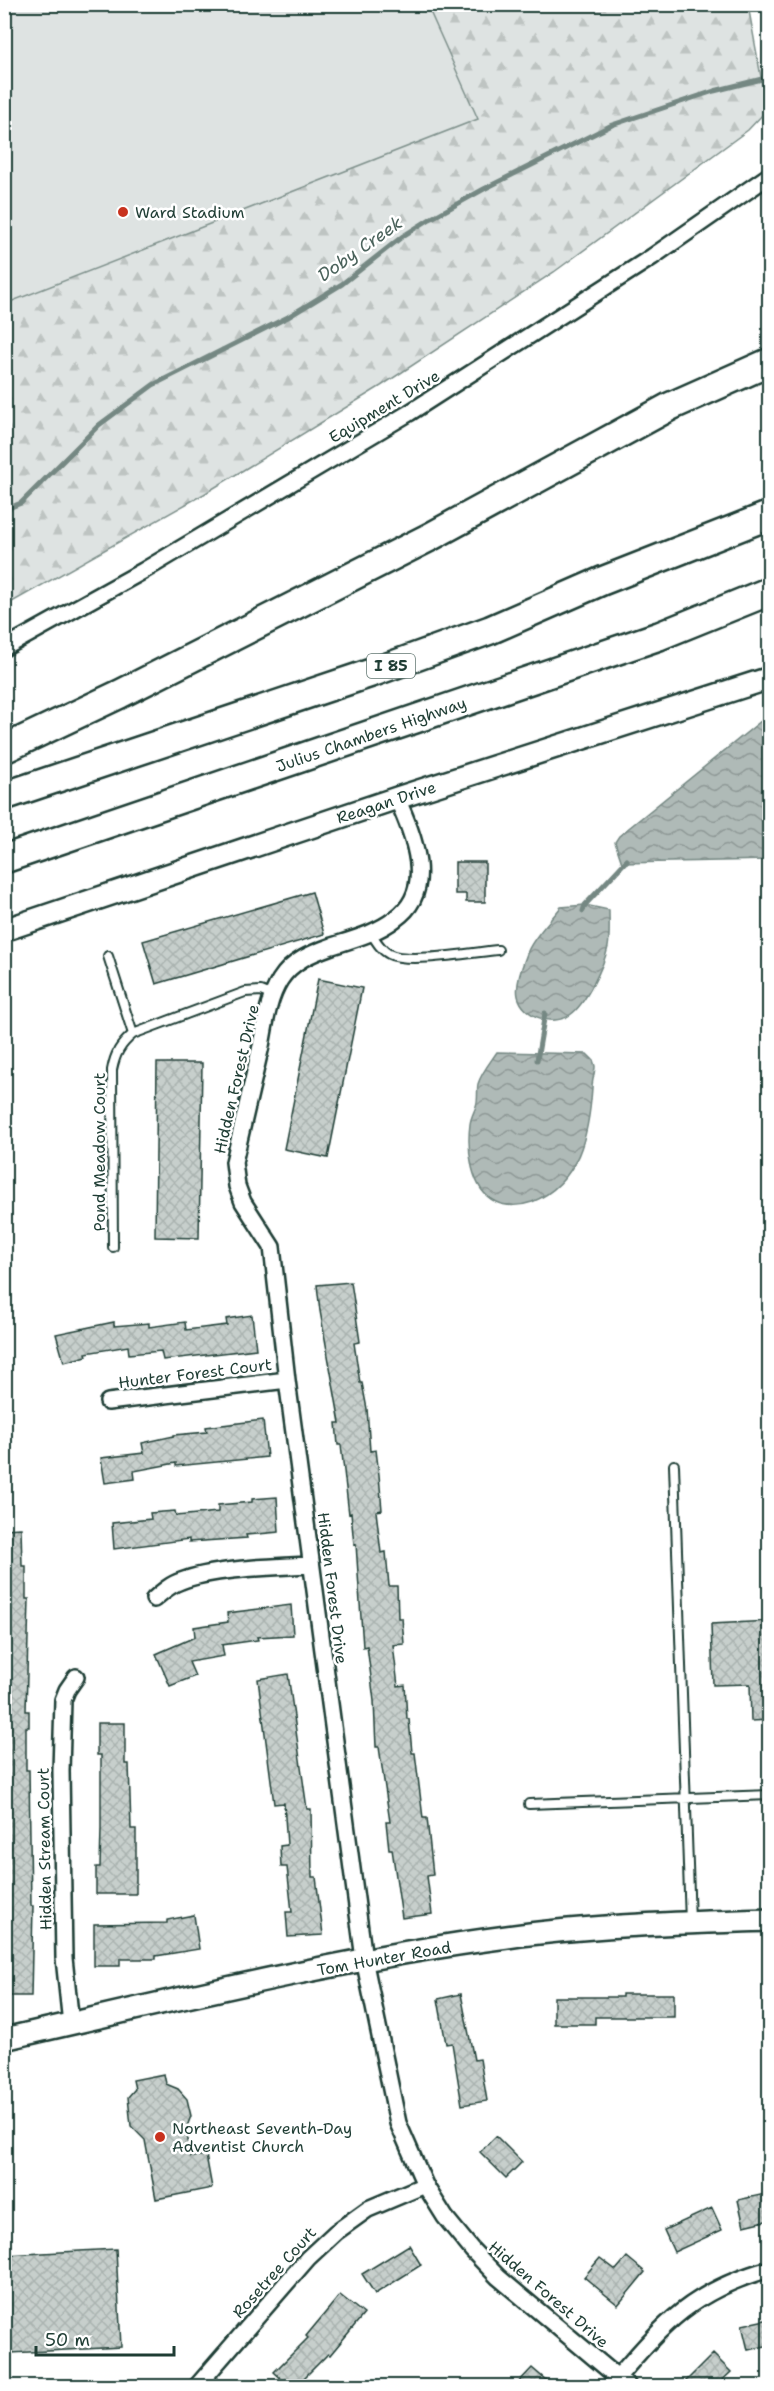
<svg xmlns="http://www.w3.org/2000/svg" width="774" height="2391" font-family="'Shantell Sans',sans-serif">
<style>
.forest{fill:url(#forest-firs);stroke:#7e908b;stroke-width:1.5}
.garden{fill:#dee3e2;stroke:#7e908b;stroke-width:1.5}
.water{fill:url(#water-waves);stroke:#758883;stroke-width:1.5}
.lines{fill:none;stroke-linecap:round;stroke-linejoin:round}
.stream{stroke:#758883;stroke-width:5}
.building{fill:url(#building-cross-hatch);stroke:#1f3d34;stroke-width:1.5}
.lane-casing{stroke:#1f3d34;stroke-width:12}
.street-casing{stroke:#1f3d34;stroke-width:20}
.secondary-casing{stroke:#1f3d34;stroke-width:26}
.highway-casing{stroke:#1f3d34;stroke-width:32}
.lane{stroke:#fff;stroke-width:8}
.street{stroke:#fff;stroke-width:15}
.secondary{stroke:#fff;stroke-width:21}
.highway{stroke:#fff;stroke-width:27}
.poi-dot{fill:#c8321e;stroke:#fff;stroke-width:2}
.labels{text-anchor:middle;stroke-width:5;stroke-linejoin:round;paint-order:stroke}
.shield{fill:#fff;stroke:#627771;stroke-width:1.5}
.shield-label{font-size:15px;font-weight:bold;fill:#1f3d34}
.poi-label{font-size:16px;fill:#1f3d34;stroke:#fff;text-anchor:start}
.street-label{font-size:16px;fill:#1f3d34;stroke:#fff}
.water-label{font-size:18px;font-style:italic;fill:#4a625b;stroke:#fff}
</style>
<defs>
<pattern id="forest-firs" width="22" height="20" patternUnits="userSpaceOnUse" patternTransform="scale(1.5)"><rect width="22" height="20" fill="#dee3e2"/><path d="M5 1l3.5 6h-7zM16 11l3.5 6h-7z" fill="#bec4c2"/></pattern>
<pattern id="water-waves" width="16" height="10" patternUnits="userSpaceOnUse" patternTransform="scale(1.5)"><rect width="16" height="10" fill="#afbab7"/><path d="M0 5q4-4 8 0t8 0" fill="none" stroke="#8e9896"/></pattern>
<pattern id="building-cross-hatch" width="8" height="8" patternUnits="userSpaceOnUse" patternTransform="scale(1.5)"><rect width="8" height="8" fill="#c7cfcc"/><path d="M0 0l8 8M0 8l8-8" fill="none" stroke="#aab3b0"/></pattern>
</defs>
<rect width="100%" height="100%" fill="#fff"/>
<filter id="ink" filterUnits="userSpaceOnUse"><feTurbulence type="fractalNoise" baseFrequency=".0167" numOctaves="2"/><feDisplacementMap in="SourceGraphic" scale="12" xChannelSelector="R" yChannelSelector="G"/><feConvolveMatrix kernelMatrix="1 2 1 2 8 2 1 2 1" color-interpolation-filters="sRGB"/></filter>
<g filter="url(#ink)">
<path class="forest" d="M399 5H748L767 110 748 130 554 272 381 386 204 494 5 606V288Z"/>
<path class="garden" d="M5 4 427 5 478 119 5 304Z"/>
<path class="water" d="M769 719V860L622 863 615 842 619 836 761 721Z
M585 905 609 910C609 922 610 935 608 947 604 965 586 1004 570 1015 553 1027 523 1017 518 996 515 983 524 962 528 951 535 935 551 920 561 907Z
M497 1052 587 1054 593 1060 595 1066C595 1073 592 1080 592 1088 589 1134 579 1183 532 1202 521 1206 506 1207 496 1202 470 1190 467 1148 470 1124 471 1116 476 1109 477 1102 478 1096 477 1089 478 1084 481 1073 491 1061 497 1052Z"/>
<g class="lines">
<path class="stream" d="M4 510 21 503 99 425 153 385 288 317 342 284 403 236 430 219 484 189 612 125 714 91 770 77
M583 911 585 905 627 860
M537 1060 545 1013"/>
</g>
<path class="building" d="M455 862H485V902H466V894H455Z
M312 892 324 934 156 984 143 941Z
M318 979 362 988 328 1158 284 1149Z
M157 1063H202L199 1238 155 1237Z
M351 1282 360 1342 354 1343 360 1383H362L367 1409 370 1451 376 1450 379 1475 382 1510 376 1511 381 1553 386 1552 389 1586H397L398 1618H402L404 1644 393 1645 398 1686 405 1685 407 1719H409L412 1753H415L423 1818H427L433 1875 427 1876 432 1914 402 1918 392 1849H389L386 1822H390L379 1747H376L374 1701 367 1646 363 1647 356 1544 354 1545 351 1513 349 1514 341 1445H338L336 1423H340L320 1311 317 1285Z
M252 1315 256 1349 163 1360 161 1351 129 1354 128 1346 86 1353 87 1356 64 1362 56 1334 114 1322V1326L149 1323V1327L185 1322 186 1330 227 1325 226 1319Z
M263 1420 267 1457 176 1466V1463L134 1471 135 1479 105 1483 101 1458 144 1453 142 1443 174 1436V1435L207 1432 206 1427Z
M277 1497 279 1532 246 1535 247 1538 189 1542V1539L114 1549 112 1523 151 1519 150 1513 175 1511 176 1516 218 1512V1505L252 1502V1499Z
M21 1528 22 1566H26V1599H29L26 1711H29V1727H26V1770H29L31 1906H33L31 1996H4V1529Z
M291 1605 293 1635 257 1637 258 1640 222 1645 224 1656 189 1662 195 1676 170 1686 156 1654 195 1637 194 1627 228 1622 227 1613Z
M770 1621V1720L751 1721 750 1684 713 1685 711 1624Z
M288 1674 307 1809H311L312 1877H316L323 1935 288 1937 286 1912H292L287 1867H281L280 1846 287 1845 284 1803 274 1804 258 1679Z
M97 1723H125V1764H129L131 1829H136V1894H96V1867H100L101 1829V1755H97Z
M194 1915 199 1949 156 1956V1959H120V1966H94V1924L167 1923V1920Z
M461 1994 474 2060 480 2059 487 2101 462 2105 452 2043 446 2044 438 1999Z
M622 1994H674V2017H595V2024H554V1997H622Z
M164 2074 166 2084 178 2089 187 2099 191 2116 186 2129 191 2157 206 2155 212 2188 156 2199 145 2140 131 2126 128 2097 135 2089 133 2080Z
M496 2136 522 2162 506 2178 480 2152Z
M770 2193V2220L744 2226 738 2200Z
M712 2208 722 2230 674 2252 664 2230Z
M409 2245 421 2265 375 2294 362 2274Z
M116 2249 121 2347 11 2353 6 2255Z
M627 2257 645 2272 618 2305 584 2277 600 2258 616 2270Z
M340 2295 364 2314 330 2355 328 2354 296 2386H289L274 2372 308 2338 306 2336Z
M770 2319V2345L748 2350 742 2325Z
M713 2354 731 2372 716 2386H681Z
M532 2368 553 2386H515Z"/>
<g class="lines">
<g class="lane-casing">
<path id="lane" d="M371 933C376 941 381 950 389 954 407 964 475 952 498 950
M108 956 133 1034
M113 1247 112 1070C115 1054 120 1045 133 1034L245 992 261 991 273 996
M674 1465 690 1922
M529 1804 770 1795"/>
</g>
<g class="street-casing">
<path id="street" d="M4 648 143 571 409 413 652 257 770 175
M397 798C413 835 437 890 395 919 377 933 354 939 332 946 312 953 292 961 280 980 268 999 265 1025 261 1046 252 1085 243 1124 234 1162L237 1186 243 1202 272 1247 287 1380 364 1959 398 2123 425 2185 445 2217 472 2250 498 2277 628 2386
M108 1402 287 1380
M154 1599C162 1592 171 1584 181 1581 214 1568 275 1567 311 1565
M71 2024 64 1958 61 1771 63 1700 67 1690 76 1677
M197 2386 308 2258 336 2232 368 2209 425 2185
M610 2386C662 2326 690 2291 770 2269"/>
</g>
<g class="secondary-casing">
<path id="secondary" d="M4 930 397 798 770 678
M4 2039C171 2001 338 1959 507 1937 593 1925 682 1923 770 1920"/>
</g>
<g class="highway-casing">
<path id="highway" d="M4 749 120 694 430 537 671 406 770 362
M4 796 374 672 490 630 602 581 770 515
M4 859 659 636 770 591"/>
</g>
<use href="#lane" class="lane"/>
<use href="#street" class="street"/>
<use href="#secondary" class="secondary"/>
<use href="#highway" class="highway"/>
</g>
</g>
<g class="poi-dot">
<circle cx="123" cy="212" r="6"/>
<circle cx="160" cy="2137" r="6"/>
</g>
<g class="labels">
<rect class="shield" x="367" y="654" width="48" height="24" rx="4.5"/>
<g class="shield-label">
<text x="391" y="671">I 85</text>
</g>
<g class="poi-label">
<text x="135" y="218">Ward Stadium</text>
<text x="172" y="2134">Northeast Seventh-Day<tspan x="172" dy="18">Adventist Church</tspan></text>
</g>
<g class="street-label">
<text transform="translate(384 406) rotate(-31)" y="6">Equipment Drive</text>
<text transform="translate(371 734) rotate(-19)" y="6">Julius Chambers Highway</text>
<text transform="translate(386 802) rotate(-18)" y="6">Reagan Drive</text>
<text transform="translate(236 1079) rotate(-77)" y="6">Hidden Forest Drive</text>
<text transform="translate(99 1152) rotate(-90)" y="6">Pond Meadow Court</text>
<text transform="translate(195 1373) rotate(-7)" y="6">Hunter Forest Court</text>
<text transform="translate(333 1588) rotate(83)" y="6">Hidden Forest Drive</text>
<text transform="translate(44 1849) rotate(-91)" y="6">Hidden Stream Court</text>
<text transform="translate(384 1958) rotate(-10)" y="6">Tom Hunter Road</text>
<text transform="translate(274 2272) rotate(-48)" y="6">Rosetree Court</text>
<text transform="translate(549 2294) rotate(41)" y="6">Hidden Forest Drive</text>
</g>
<g class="water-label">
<text transform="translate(360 249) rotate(-35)" y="6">Doby Creek</text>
</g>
</g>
<rect width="774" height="2391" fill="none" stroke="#fff" stroke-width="24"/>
<rect x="12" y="12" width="750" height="2367" fill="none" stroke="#1f3d34" stroke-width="2" filter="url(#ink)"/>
<path d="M36 2346v9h138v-9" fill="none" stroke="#1f3d34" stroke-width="3"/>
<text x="45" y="2346" font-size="18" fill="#1f3d34" stroke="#ffffff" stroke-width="4.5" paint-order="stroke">50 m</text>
</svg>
